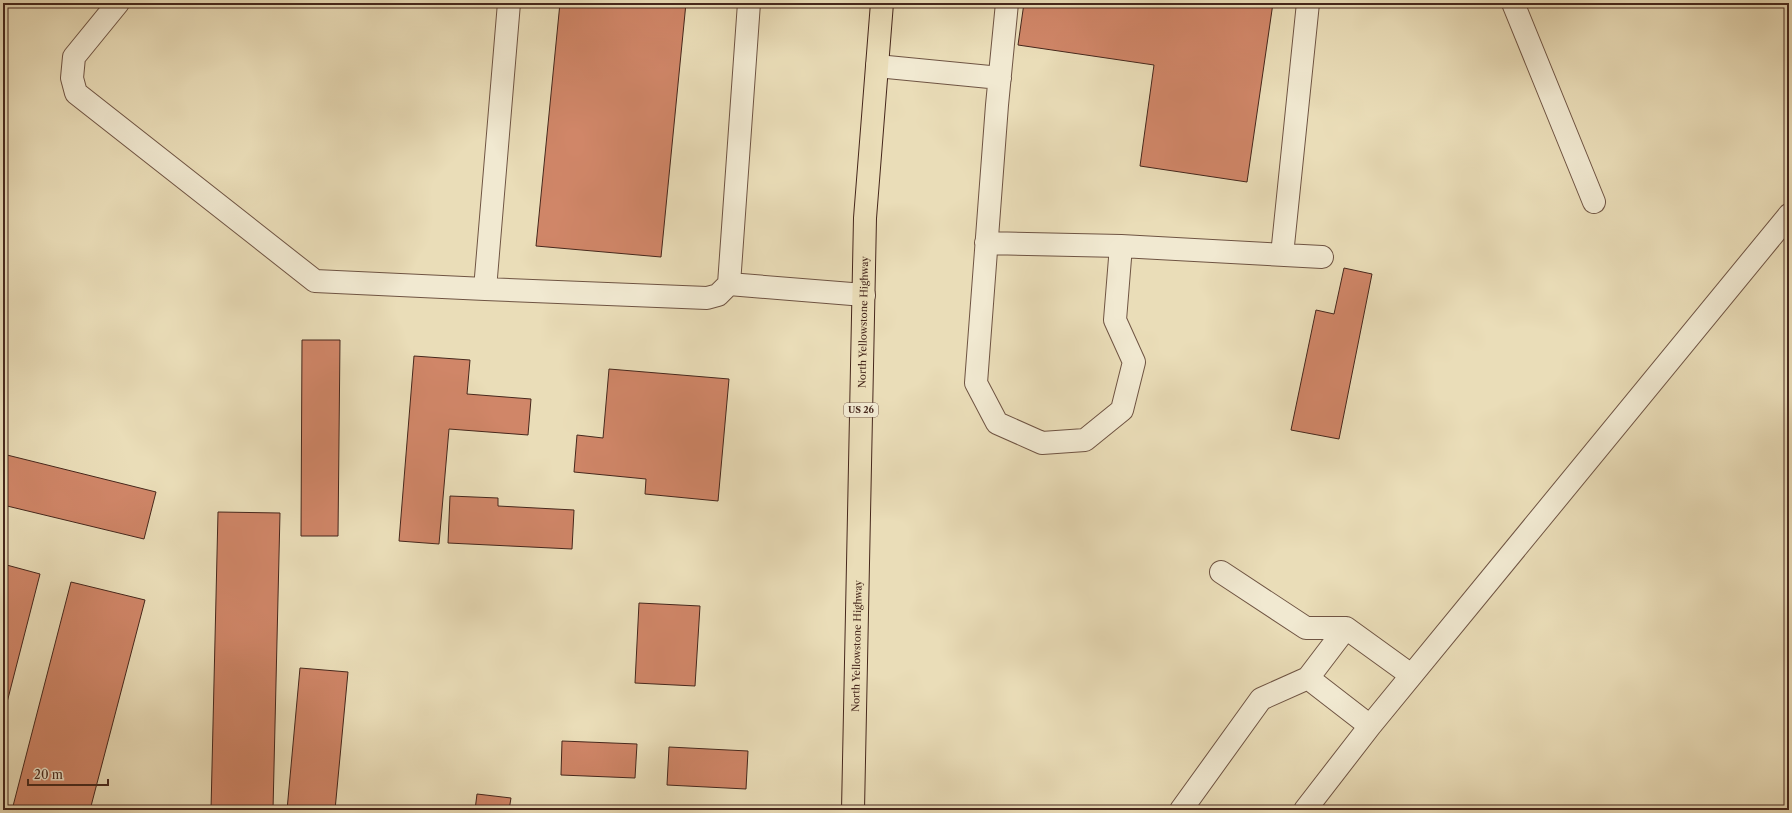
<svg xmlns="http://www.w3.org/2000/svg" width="1792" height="813" font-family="'Libre Caslon Text',serif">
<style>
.building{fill:#d08668;stroke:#46271c}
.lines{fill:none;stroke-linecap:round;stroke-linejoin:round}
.minor-casing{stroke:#6f5443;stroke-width:24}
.highway-casing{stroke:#46271c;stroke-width:24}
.minor{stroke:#f1e9d1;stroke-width:22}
.highway{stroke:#eaddb8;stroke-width:22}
.labels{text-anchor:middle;stroke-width:3;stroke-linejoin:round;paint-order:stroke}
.shield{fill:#f1e9d1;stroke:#796152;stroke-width:1}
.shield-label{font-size:9px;font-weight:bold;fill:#46271c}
.street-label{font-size:10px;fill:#46271c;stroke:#f1e9d1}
</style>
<rect width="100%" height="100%" fill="#eaddb8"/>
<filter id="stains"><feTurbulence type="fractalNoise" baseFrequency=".005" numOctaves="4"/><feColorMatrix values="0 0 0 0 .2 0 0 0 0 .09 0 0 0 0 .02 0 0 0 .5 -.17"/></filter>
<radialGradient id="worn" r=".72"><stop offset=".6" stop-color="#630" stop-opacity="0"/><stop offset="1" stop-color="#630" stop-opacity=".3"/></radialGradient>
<path class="building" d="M560 3H686L661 257 536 246Z
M1024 3H1273L1247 182 1140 166 1154 65 1018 45Z
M1344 268 1372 274 1339 439 1291 430 1316 310 1334 314Z
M302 340H340L338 536H301Z
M414 356 470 360 467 394 531 399 528 435 449 429 439 544 399 541Z
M609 369 729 379 718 501 645 494 646 479 574 472 577 435 603 438Z
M3 454 156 492 144 539 3 505Z
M450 496 498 498V506L574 510 572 549 448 543Z
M218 512 280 513 273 810H211Z
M3 564 40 574 3 718Z
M71 582 145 600 90 810H12Z
M639 603 700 606 695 686 635 683Z
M300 668 348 672 335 810H287Z
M562 741 637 744 635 778 561 775Z
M669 747 748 751 746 789 667 785Z
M477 794 511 798 509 810H475Z"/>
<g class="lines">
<g class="minor-casing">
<path id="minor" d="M118 3 74 57 72 78 76 93 315 281 485 289
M509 3 485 289 707 298 718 295 729 284
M749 3 729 284 864 295
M1513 3 1594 202
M877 66 1000 78
M986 243 1121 246 1115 320 1134 362 1122 410 1085 440 1042 443 997 423 976 383 997 105 1007 3
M1121 246 1322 257
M1282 255 1308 3
M1221 572 1306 628H1346
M1308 678 1346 628 1411 675
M1370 726 1789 215
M1181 810 1261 699 1308 678 1370 726 1305 810"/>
</g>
<g class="highway-casing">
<g id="highway">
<path id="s1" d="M853 810 865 218 882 3"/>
</g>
</g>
<use href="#minor" class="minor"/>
<use href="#highway" class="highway"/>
</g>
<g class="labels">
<rect class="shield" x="844" y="403" width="34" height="14" rx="3"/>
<g class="shield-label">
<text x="861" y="413">US 26</text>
</g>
<g class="street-label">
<text dy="4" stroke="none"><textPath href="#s1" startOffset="488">North Yellowstone Highway</textPath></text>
<text dy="4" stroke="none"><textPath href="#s1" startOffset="164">North Yellowstone Highway</textPath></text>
</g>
</g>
<rect width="1792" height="813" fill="none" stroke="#eaddb8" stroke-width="16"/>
<rect x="4" y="4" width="1784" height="805" fill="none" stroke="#46271c" stroke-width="2"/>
<rect x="8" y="8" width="1776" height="797" fill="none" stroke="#46271c"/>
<path d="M28 779v6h80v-6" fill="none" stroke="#46271c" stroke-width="2"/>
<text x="34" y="779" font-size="12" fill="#46271c" stroke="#f1e9d1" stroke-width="3" paint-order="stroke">20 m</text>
<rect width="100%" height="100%" filter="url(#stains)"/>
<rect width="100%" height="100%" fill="url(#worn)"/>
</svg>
